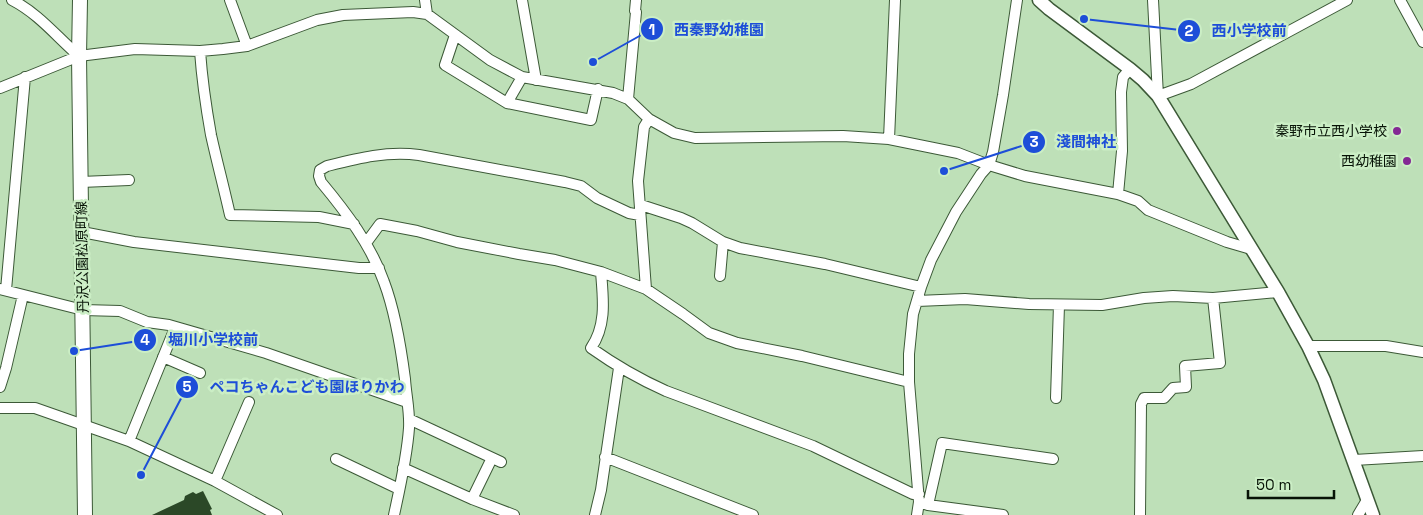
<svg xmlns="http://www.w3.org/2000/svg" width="1423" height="515" font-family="'Space Grotesk','Noto Sans JP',sans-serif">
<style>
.building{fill:#2b4827}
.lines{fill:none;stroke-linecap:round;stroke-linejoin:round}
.minor-casing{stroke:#3c5937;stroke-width:12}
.tertiary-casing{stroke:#3c5937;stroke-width:15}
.secondary-casing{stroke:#3c5937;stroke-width:16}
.minor{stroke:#fff;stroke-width:10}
.tertiary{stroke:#fff;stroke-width:12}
.secondary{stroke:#fff;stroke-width:14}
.poi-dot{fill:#842894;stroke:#cbeec5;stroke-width:2}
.labels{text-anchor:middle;stroke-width:5;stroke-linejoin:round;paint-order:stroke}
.poi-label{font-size:14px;fill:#071306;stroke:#cbeec5;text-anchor:end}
.street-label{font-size:14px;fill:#071306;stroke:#cbeec5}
.leader{fill:none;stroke:#1d4ed8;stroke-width:2}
.callout-dot{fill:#1d4ed8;stroke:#cbeec5;stroke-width:2}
.mark-label{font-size:15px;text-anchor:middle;font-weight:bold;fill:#fff}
.callout-label{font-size:15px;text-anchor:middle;font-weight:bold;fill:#1d4ed8;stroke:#cbeec5;stroke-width:5;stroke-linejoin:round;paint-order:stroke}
</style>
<rect width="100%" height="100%" fill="#bee0b8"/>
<path class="building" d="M203 491 212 509 210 510 212 515H152L184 500 185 496 193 492 196 494Z"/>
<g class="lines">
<g class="minor-casing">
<path id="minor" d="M12 0C39 14 56 36 79 56
M230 0 247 46
M425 0 427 14
M522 0 536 80
M1153 0 1158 96 1191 84 1347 0
M1400 0 1423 42
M455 35 445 65 507 103 591 120 598 89
M200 51C202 79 206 107 211 135 217 162 224 188 230 215L319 217 354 224
M0 88 79 56 135 49 200 51 223 49 247 46 317 20 343 15 413 12 427 14 490 60 522 77 613 93 628 99 649 119 674 133 695 138 843 136 889 139 958 153 989 165 1025 176 1118 194 1138 201 1148 210 1227 242 1251 249
M628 99 636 12 635 11 636 0
M507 103 522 77
M889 139 895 0
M81 182 129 180
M1118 194 1122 151 1121 92 1123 77 1130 69
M641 205 681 218 692 223 723 242 740 248 825 264 921 287
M82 232 134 242 359 268H379
M366 243 380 224 417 231 457 242 519 254 555 260 601 272 646 289 683 314 709 333 737 343 802 356 909 382
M601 272C603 298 607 325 591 348 615 365 639 379 666 391L813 446 913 494H919
M720 276 723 242
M0 289 83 310 120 311 147 322 169 325 266 353 407 402
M646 289 638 181 644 127 649 119
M6 290 25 77
M917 301 965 299 1029 304 1102 305 1144 298 1173 296 1213 298 1278 292
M1308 346H1386L1423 352
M163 357 200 373
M0 387 6 368 23 295
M1056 398 1059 305
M0 408H35L129 441 215 481 277 515
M409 419 501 462
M129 441 175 328
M605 457 753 515
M336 459 399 489
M1354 460 1423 456
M403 468 472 499 514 515
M215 481 249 402
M472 499 492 458
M922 503 928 505 1003 515
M928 505 942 443 1053 459
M394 515C400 487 407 457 409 428 410 412 406 395 405 379 401 348 395 311 384 282 371 245 346 212 321 182L319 176 320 170 327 166C359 158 386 151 419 155L565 182 581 186 597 198 629 213 640 215
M595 515 601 490 619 368
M917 515 919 502 909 382V354L913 314 921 287 931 260 956 212 981 174 989 165 993 152 1003 95 1017 0
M1140 515 1141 404 1144 398H1164L1173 388 1186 387 1185 366 1220 363 1213 298
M1358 515 1367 500"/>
</g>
<g class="tertiary-casing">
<path id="tertiary" d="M1039 0 1049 9 1130 69 1143 80 1158 96 1278 292 1308 346 1324 380 1373 515"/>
</g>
<g class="secondary-casing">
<path id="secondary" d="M80 0 79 56 85 515"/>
</g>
<use href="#minor" class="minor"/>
<use href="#tertiary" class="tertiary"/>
<use href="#secondary" class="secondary"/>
</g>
<g class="poi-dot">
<circle cx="1397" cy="131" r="5"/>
<circle cx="1407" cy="161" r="5"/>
</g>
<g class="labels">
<g class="poi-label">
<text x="1387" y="136">秦野市立西小学校</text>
<text x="1397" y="166">西幼稚園</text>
</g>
<g class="street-label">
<text transform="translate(82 257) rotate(-91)" y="5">丹沢公園松原町線</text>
</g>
</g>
<path class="leader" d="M593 62L652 29M1084 19L1189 31M944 171L1034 142M74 351L145 340M141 475L187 387"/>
<g class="callout-dot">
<circle cx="593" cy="62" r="5"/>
<circle cx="1084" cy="19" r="5"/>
<circle cx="944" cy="171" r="5"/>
<circle cx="74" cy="351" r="5"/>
<circle cx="141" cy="475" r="5"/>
<circle cx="652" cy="29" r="12"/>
<circle cx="1189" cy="31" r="12"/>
<circle cx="1034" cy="142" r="12"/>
<circle cx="145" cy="340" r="12"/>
<circle cx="187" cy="387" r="12"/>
</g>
<g class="mark-label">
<text x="652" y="35">1</text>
<text x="1189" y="36">2</text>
<text x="1034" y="147">3</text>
<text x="145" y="345">4</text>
<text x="187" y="392">5</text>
</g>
<g class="callout-label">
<text x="719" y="35">西秦野幼稚園</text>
<text x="1249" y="36">西小学校前</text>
<text x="1086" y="147">淺間神社</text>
<text x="213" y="345">堀川小学校前</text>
<text x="307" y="392">ペコちゃんこども園ほりかわ</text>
</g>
<path d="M1248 490v8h86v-8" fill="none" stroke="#071306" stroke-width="2.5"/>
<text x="1256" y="490" font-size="15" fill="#071306" stroke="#cbeec5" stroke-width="4" paint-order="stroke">50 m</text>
</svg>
